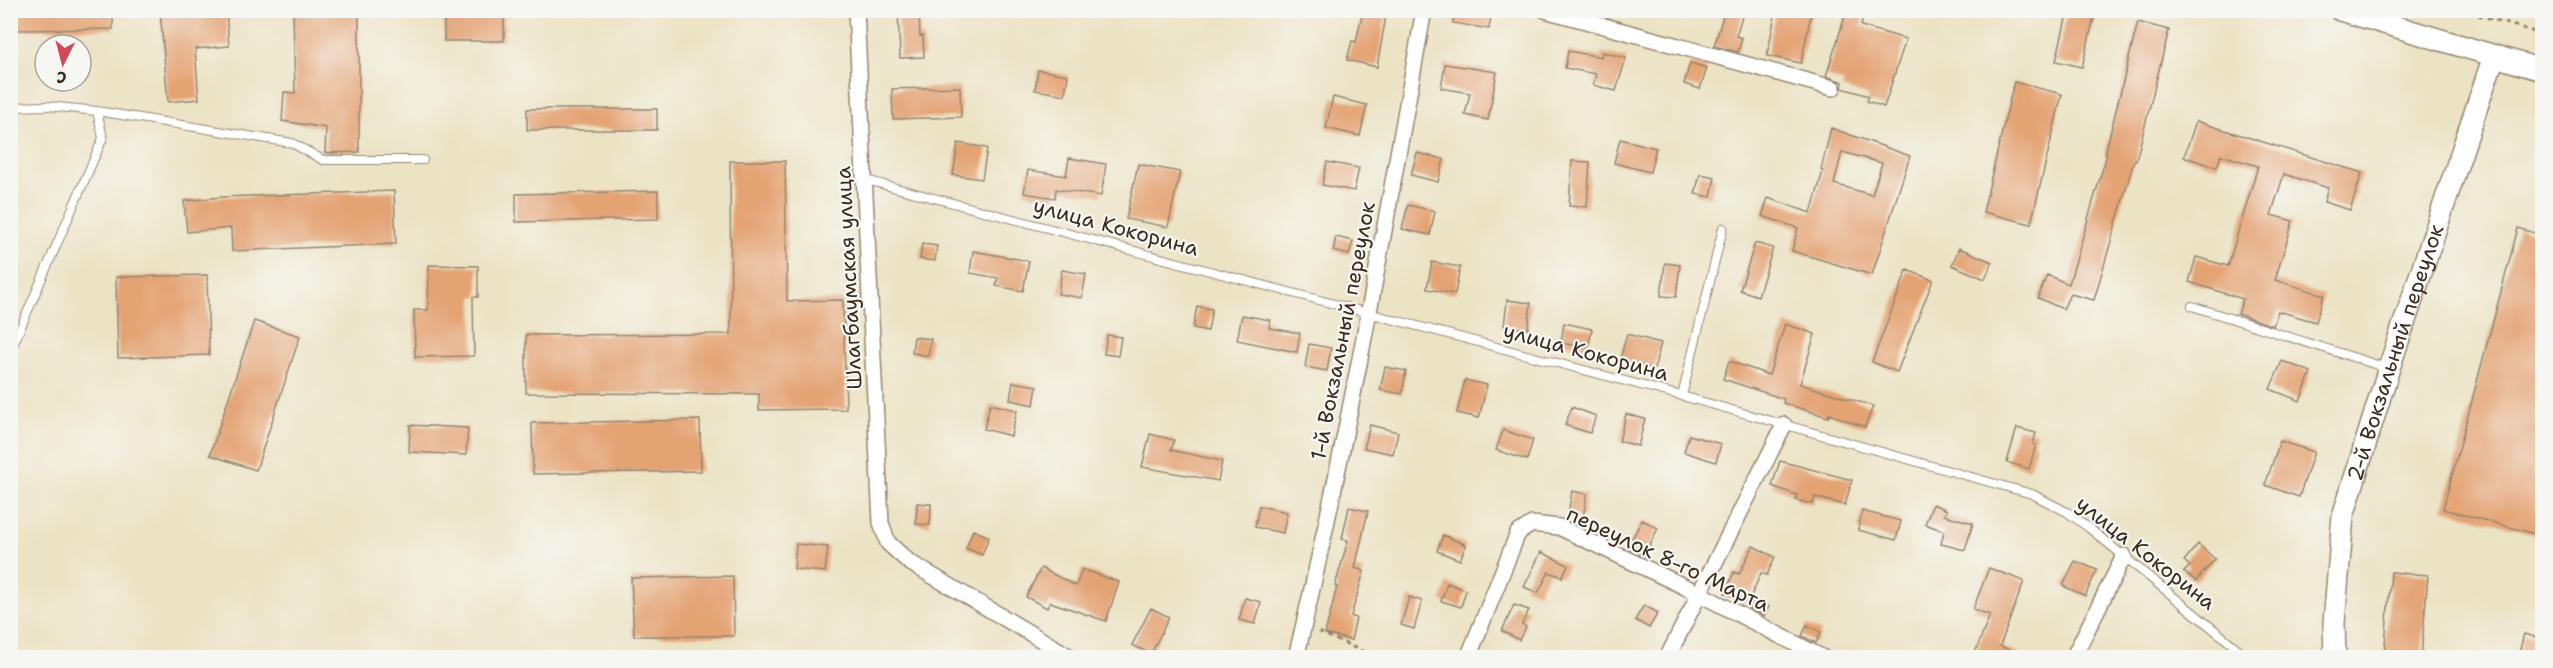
<svg xmlns="http://www.w3.org/2000/svg" width="2553" height="668" font-family="'Shantell Sans',sans-serif">
<style>
.building{fill:#e4a373;fill-rule:evenodd}
.lines{fill:none;stroke-linecap:round;stroke-linejoin:round}
.lane-casing{stroke:#948671;stroke-width:10}
.street-casing{stroke:#948671;stroke-width:18}
.secondary-casing{stroke:#948671;stroke-width:24}
.path{stroke:#948671;stroke-width:3;stroke-dasharray:4.5 4.5;stroke-linecap:butt}
.lane{stroke:#fff;stroke-width:8}
.street{stroke:#fff;stroke-width:15}
.secondary{stroke:#fff;stroke-width:21}
.labels{text-anchor:middle;stroke-width:4.5;stroke-linejoin:round;paint-order:stroke}
.street-label{font-size:21px;fill:#3b2a1e;stroke:#f6f6f2}
</style>
<rect width="100%" height="100%" fill="#f6f6f2"/>
<filter id="ink" filterUnits="userSpaceOnUse"><feTurbulence type="fractalNoise" baseFrequency=".0167" numOctaves="2"/><feDisplacementMap in="SourceGraphic" scale="12" xChannelSelector="R" yChannelSelector="G"/><feConvolveMatrix kernelMatrix="1 2 1 2 8 2 1 2 1" color-interpolation-filters="sRGB"/></filter>
<filter id="wash" filterUnits="userSpaceOnUse"><feTurbulence type="fractalNoise" baseFrequency=".008" numOctaves="4" result="noise"/><feDisplacementMap in="SourceGraphic" scale="24" xChannelSelector="R" yChannelSelector="G"/><feGaussianBlur stdDeviation="1.35" result="paint"/><feColorMatrix in="noise" values="0 0 0 0 0 0 0 0 0 0 0 0 0 0 0 0 0 1.4 0 .05"/><feComposite in="paint" operator="in"/></filter>
<g filter="url(#wash)">
<rect width="100%" height="100%" fill="#ece3c4"/>
<g id="blocks">
<path class="building" d="M10 10H113V29L10 30Z
M160 10H226L229 46 195 49 199 99 168 102Z
M293 10H359V152L325 153 326 128 282 121 284 92 295 93Z
M444 10H504V41H444Z
M898 10H919L920 36H923L924 57 900 58Z
M1363 10H1387L1377 67 1347 60 1352 41 1356 42Z
M1455 10H1492L1489 29 1453 23Z
M1725 10H1744L1736 36 1742 38 1738 52 1714 46Z
M1776 10H1812L1801 63 1767 56Z
M1847 10H1865L1861 26 1906 39 1884 107 1867 101 1869 96 1842 88 1843 82 1826 76Z
M2068 10H2096L2082 67 2056 61Z
M2138 22 2169 30 2136 161H2134L2094 300 2070 294 2063 309 2038 298 2047 275 2069 284 2107 154H2105Z
M1568 51 1601 57 1602 52 1626 58 1616 91 1593 85 1596 74 1565 68Z
M1690 63 1707 68 1700 89 1684 84Z
M1445 64 1497 72 1488 120 1465 115 1470 93 1441 88Z
M1038 70 1068 75 1065 95 1035 90Z
M2014 82 2062 94 2031 224 1983 212Z
M960 87 961 117 893 119 892 89Z
M1333 97 1367 105 1360 136 1326 128Z
M527 109H657V130H527Z
M2196 121 2362 173 2350 210 2324 202 2328 188 2284 174 2271 215 2293 221 2275 280 2324 295 2316 322 2278 311 2273 326 2238 314 2243 299 2189 282 2196 257 2228 266 2258 166 2221 155 2217 167 2184 157Z
M1831 128 1910 156 1872 275 1792 251 1798 228 1762 216 1768 198 1811 213 1823 171 1821 170ZM1842 152 1882 163 1872 195 1834 184Z
M1620 139 1656 148 1650 172 1614 163Z
M958 143 987 148 982 179 953 175Z
M1417 153 1444 159 1438 182 1411 175Z
M1069 158 1106 164 1101 196 1056 189 1055 198 1024 193 1028 170 1066 176Z
M730 161H785L787 301 843 300 846 409 759 410V394L526 393V335L731 334Z
M1572 161 1590 162 1587 207 1569 206Z
M1327 162 1359 168 1354 191 1322 185Z
M1138 164 1180 172 1168 227 1126 219Z
M1700 174 1715 177 1711 197 1695 194Z
M394 191 396 244 232 251 231 228 187 232 184 201 222 197Z
M658 191V219L516 222V194Z
M1408 205 1435 211 1430 235 1402 229Z
M2518 228 2542 235V536L2443 509Z
M1336 237 1353 241 1349 255 1333 251Z
M1755 243 1773 248 1758 296 1740 290Z
M922 244 937 246 935 261 920 259Z
M1959 248 1992 262 1985 279 1952 265Z
M973 251 1029 261 1023 291 996 286 998 278 970 273Z
M1432 262 1460 267 1455 294 1427 289Z
M1665 263 1680 265 1676 297 1661 296Z
M429 265 478 266V297H473L474 356 415 357 414 310H428Z
M1062 270 1086 274 1082 298 1058 294Z
M1907 270 1933 280 1897 372 1872 362Z
M207 275 209 355 118 358 116 277Z
M1507 300 1531 303 1528 329 1504 326Z
M1197 306 1212 309 1208 331 1193 328Z
M1242 315 1270 320 1269 328 1300 333 1297 352 1237 340Z
M254 321 300 336 256 470 210 455Z
M1564 323 1592 329 1588 348 1561 343Z
M1785 324 1815 334 1800 384 1873 406 1865 427 1829 414 1828 417 1783 403 1784 399 1723 379 1729 361 1769 375Z
M1627 334 1661 343 1654 369 1620 359Z
M1107 335 1121 337 1118 356 1104 354Z
M914 337 931 339 928 356 912 353Z
M1309 344 1331 348 1327 371 1305 367Z
M2282 361 2311 372 2300 401 2270 389Z
M1385 367 1406 371 1402 394 1380 390Z
M1465 380 1487 385 1479 418 1457 413Z
M1013 382 1037 386 1034 405 1010 400Z
M990 404 1017 410 1011 436 984 429Z
M1572 407 1596 416 1590 433 1565 425Z
M1626 414 1645 419 1638 446 1619 441Z
M700 420 701 471 533 474 532 423Z
M410 425 468 428 466 455 409 452Z
M1370 425 1398 432 1393 454 1364 448Z
M2017 428 2036 433 2033 444 2036 445 2029 469 2007 462Z
M1503 430 1533 440 1527 460 1496 450Z
M1150 434 1174 440 1171 450 1222 461 1218 481 1142 467Z
M1689 435 1721 444 1716 462 1684 452Z
M2280 441 2314 452 2299 497 2265 485Z
M1780 461 1852 480 1845 505 1815 497 1813 504 1796 500 1797 495 1772 486Z
M1572 491 1587 494 1583 518 1568 515Z
M917 503 931 504 930 525 916 524Z
M1933 504 1947 510 1944 515 1973 523 1965 550 1941 544 1944 531 1925 524Z
M1259 506 1287 512 1283 533 1255 527Z
M1349 507 1368 511 1355 568 1364 571 1351 616 1356 618 1351 640 1325 634 1337 587 1335 586 1348 540 1342 539Z
M1862 511 1901 521 1896 540 1858 530Z
M1642 520 1658 528 1644 556 1627 548Z
M973 530 989 537 982 555 966 548Z
M1443 535 1466 545 1460 560 1437 551Z
M796 544 828 547 825 572 794 569Z
M2198 544 2215 559 2196 581 2184 572 2190 566 2184 561Z
M1753 546 1775 557 1767 575 1761 573 1748 603 1725 593 1734 572 1739 574Z
M1541 552 1568 565 1562 577 1549 572 1538 593 1524 587Z
M2075 561 2097 570 2085 596 2063 586Z
M1041 568 1076 586 1082 569 1119 582 1106 621 1050 602 1047 608 1026 597Z
M1989 568 2024 581 2000 646 2026 657H1987L1975 653 1990 615 1973 609Z
M2391 572 2428 575 2421 657H2384Z
M733 576 734 636H634L631 578Z
M1447 583 1466 590 1461 607 1441 601Z
M1409 597 1422 601 1414 629 1401 625Z
M1245 598 1261 602 1255 624 1239 620Z
M1755 599 1769 607 1764 616 1749 609Z
M1514 605 1529 610 1522 624 1526 627 1519 640 1502 631Z
M1644 605 1658 613 1649 628 1635 620Z
M1151 608 1169 617 1151 654 1132 645Z
M1807 625 1821 632 1816 643 1802 636Z
M2524 634 2542 639V657H2518Z"/>
</g>
</g>
<g filter="url(#ink)">
<use href="#blocks" fill-opacity="0" stroke="#948671" stroke-width="1.5"/>
<g class="lines">
<g class="lane-casing">
<path id="lane" d="M10 107 48 106 97 111 103 138 10 352
M97 111 292 143 323 160H423
M866 180 1682 396 2032 494 2067 512 2089 528 2249 658
M2192 306 2387 368
M1682 396 1723 228
M10 587H11"/>
</g>
<g class="street-casing">
<path id="street" d="M856 10 881 523 888 543 909 562 1072 658
M1545 10 1833 88
M1296 658C1347 444 1385 227 1424 10
M1468 658 1518 533 1532 524 1559 527 1698 593 1823 658
M1667 658 1784 425
M2073 658 2124 556"/>
</g>
<g class="secondary-casing">
<g id="secondary">
<path d="M2340 10 2542 70"/>
<path id="s1" d="M2335 658 2334 623 2343 516 2389 368 2494 56"/>
</g>
</g>
<path class="path" d="M2461 10 2542 34
M1319 632 1378 658"/>
<use href="#lane" class="lane"/>
<use href="#street" class="street"/>
<use href="#secondary" class="secondary"/>
</g>
</g>
<g class="labels">
<g class="street-label">
<text transform="translate(1116 227) rotate(15)" y="7">улица Кокорина</text>
<text transform="translate(849 278) rotate(-93)" y="7">Шлагбаумская улица</text>
<text transform="translate(1343 331) rotate(-79)" y="7">1-й Вокзальный переулок</text>
<text transform="translate(1586 352) rotate(15)" y="7">улица Кокорина</text>
<text dy="7" stroke="none"><textPath href="#s1" startOffset="314">2-й Вокзальный переулок</textPath></text>
<text transform="translate(2146 553) rotate(38)" y="7">улица Кокорина</text>
<text transform="translate(1668 559) rotate(25)" y="7">переулок 8-го Марта</text>
</g>
</g>
<rect width="2553" height="668" fill="none" stroke="#f6f6f2" stroke-width="36"/>
<g transform="translate(63 63) rotate(186)"><circle r="28" fill="#f6f6f2" stroke="#aba49d" stroke-width="1.5"/>
<path d="M0-4.5L10 22L0 15L-10 22Z" fill="#d1495b"/>
<text y="-9" font-size="16" font-weight="bold" text-anchor="middle" fill="#3b2a1e">С</text>
</g>
</svg>
